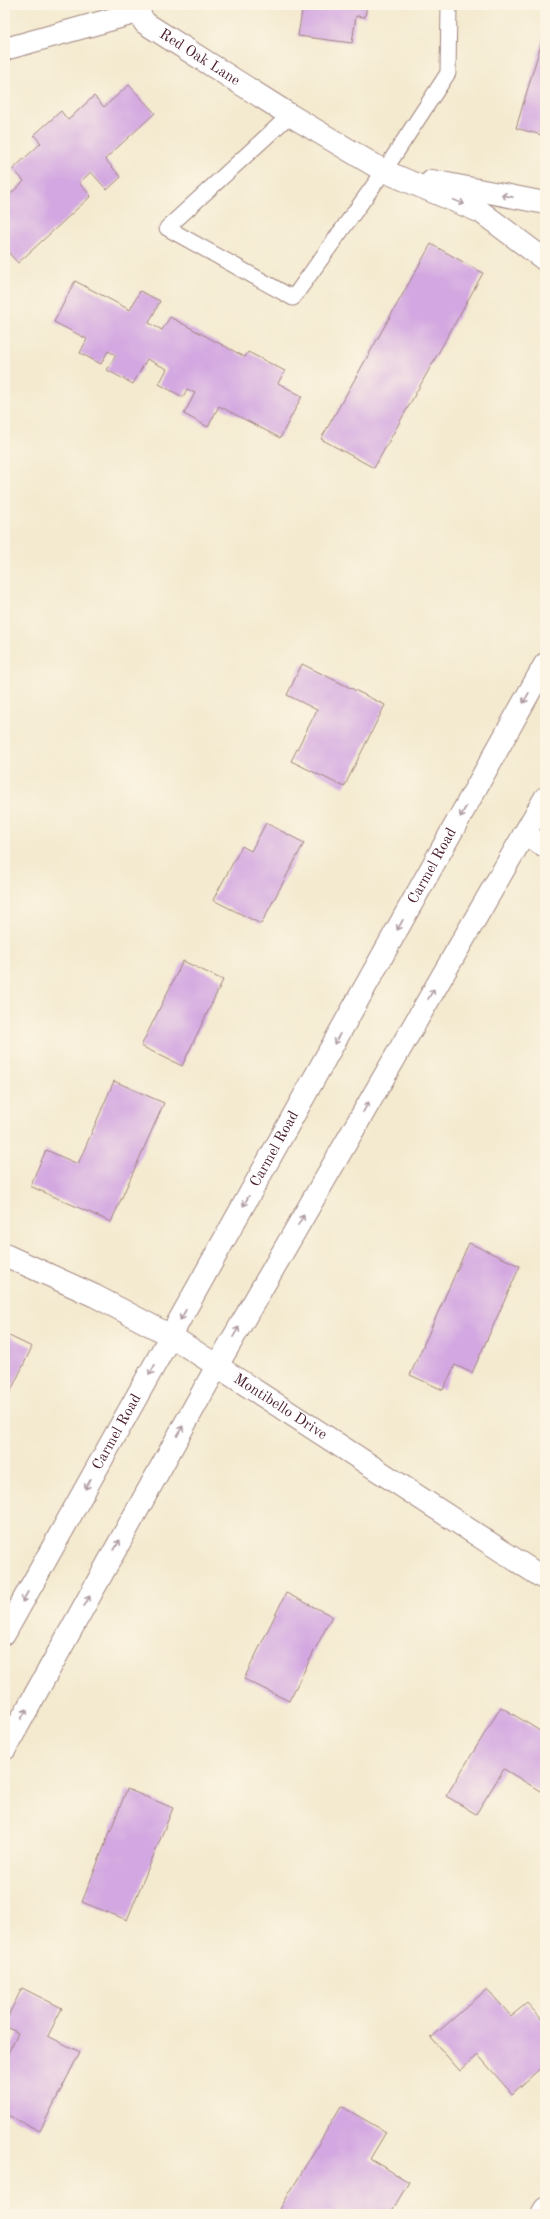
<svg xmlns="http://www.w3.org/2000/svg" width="550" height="2219" viewBox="0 0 550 2219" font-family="'Old Standard TT',serif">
<rect width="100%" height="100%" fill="#fcf5e5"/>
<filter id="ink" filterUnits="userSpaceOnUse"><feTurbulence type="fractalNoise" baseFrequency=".025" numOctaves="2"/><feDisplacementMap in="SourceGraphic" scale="8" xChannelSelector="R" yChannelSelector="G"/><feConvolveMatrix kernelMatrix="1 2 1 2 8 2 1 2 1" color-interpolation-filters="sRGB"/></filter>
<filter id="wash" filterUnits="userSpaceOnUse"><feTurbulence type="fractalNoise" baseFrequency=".012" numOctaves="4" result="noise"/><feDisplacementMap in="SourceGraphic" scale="16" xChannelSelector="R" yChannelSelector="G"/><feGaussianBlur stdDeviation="0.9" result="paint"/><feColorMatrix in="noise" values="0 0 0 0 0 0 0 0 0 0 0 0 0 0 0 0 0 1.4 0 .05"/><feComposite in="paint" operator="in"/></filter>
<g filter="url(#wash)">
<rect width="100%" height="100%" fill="#f4ead0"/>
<g id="blocks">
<g fill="#d3a7e1">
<path d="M303 5H367L365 17 356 16 352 43 298 36Z"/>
<path d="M545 31V136L516 128Z"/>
<path d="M129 85 155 113 105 159 121 177 107 190 91 172 79 183 91 196 18 263 5 249V199L24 181 13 169 41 143 34 135 61 111 68 120 94 96 104 107Z"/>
<path d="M431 244 483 273 374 468 321 439Z"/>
<path d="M75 281 130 310 140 291 160 301 149 323 162 330 170 317 245 357 248 352 285 371 278 383 302 396 280 438 219 406 208 427 184 414 195 393 187 389 183 397 159 384 167 369 147 359 133 384 107 370 116 355 108 351 101 364 80 353 87 339 54 322Z"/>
<path d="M302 664 385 705 344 787 291 761 317 710 287 695Z"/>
<path d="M266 823 304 843 261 924 213 900 242 846 251 851Z"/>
<path d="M183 961 223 980 182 1066 141 1046Z"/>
<path d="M114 1081 164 1103 111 1222 30 1186 46 1150 78 1164Z"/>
<path d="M469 1243 520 1266 472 1373 455 1365 443 1390 410 1375Z"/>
<path d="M5 1334 32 1347 5 1403Z"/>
<path d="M286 1593 332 1616 289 1701 244 1679Z"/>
<path d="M501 1707 545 1734V1794L504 1769 476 1814 446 1796Z"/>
<path d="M127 1789 173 1808 127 1920 82 1902Z"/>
<path d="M22 1988 62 2008 48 2036 80 2052 40 2131 5 2114V2059L18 2033 5 2026V2022Z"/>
<path d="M487 1989 511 2016 527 2003 545 2023V2064L512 2094 478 2055 460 2071 431 2038Z"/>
<path d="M341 2106 386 2132 370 2159 409 2182 390 2214H277Z"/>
</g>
</g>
</g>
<g filter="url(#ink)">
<use href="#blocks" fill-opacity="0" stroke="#9f847e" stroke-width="1"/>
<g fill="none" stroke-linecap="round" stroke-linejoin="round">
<defs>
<path id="lane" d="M290 115 167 228 293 298 384 171 448 73 449 5"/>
<g id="street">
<path id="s1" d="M136 5 138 12 145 23 290 115 384 171 481 212 545 260"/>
<path d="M5 49 138 12"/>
<path d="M432 181 545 203"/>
<path d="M524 834 545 846"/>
<path id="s2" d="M5 1255 95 1296 171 1336 545 1579"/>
<path d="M542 2214 545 2209"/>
</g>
<g id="secondary">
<path id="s3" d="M5 1633 545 664"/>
<path d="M5 1749 217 1366 545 798"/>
</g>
</defs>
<use href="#lane" stroke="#9f847e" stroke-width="17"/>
<use href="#street" stroke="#9f847e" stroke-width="24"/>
<use href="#secondary" stroke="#9f847e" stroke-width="24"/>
<use href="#lane" stroke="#fff" stroke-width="15"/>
<use href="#street" stroke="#fff" stroke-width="22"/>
<use href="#secondary" stroke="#fff" stroke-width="22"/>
</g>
<defs><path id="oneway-shaft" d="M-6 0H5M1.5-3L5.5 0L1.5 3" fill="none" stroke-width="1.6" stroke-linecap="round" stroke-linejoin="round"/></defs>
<g stroke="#ae9aa0">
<use href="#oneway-shaft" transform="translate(507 196) rotate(-169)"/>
<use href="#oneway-shaft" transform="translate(459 202) rotate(22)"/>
<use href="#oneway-shaft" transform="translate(526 698) rotate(119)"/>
<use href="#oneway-shaft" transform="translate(463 812) rotate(119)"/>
<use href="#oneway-shaft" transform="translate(400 925) rotate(119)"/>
<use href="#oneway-shaft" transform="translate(431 994) rotate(-60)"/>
<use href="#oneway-shaft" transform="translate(337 1039) rotate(119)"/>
<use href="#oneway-shaft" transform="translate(366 1107) rotate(-60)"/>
<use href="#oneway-shaft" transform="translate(246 1201) rotate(119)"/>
<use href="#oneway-shaft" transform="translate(301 1220) rotate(-60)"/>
<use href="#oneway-shaft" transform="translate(183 1315) rotate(119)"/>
<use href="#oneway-shaft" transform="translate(236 1332) rotate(-60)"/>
<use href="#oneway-shaft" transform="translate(152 1370) rotate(119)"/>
<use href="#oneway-shaft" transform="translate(180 1431) rotate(-61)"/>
<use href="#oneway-shaft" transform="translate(88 1484) rotate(119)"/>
<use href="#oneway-shaft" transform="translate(117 1545) rotate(-61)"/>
<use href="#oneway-shaft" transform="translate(25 1597) rotate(119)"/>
<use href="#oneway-shaft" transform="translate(87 1601) rotate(-61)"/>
<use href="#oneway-shaft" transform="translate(24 1714) rotate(-61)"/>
</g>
</g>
<g text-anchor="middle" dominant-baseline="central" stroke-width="3.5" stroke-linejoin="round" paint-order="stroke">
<g font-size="15" fill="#4a1f2b" stroke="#fcf5e5">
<text stroke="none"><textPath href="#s1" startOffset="85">Red Oak Lane</textPath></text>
<text stroke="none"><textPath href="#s3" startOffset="878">Carmel Road</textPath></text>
<text stroke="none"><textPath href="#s3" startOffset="554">Carmel Road</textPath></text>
<text stroke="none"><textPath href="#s2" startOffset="315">Montibello Drive</textPath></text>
<text stroke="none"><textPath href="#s3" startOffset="230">Carmel Road</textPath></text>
</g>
</g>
<rect width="550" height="2219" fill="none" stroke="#fcf5e5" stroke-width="20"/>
</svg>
